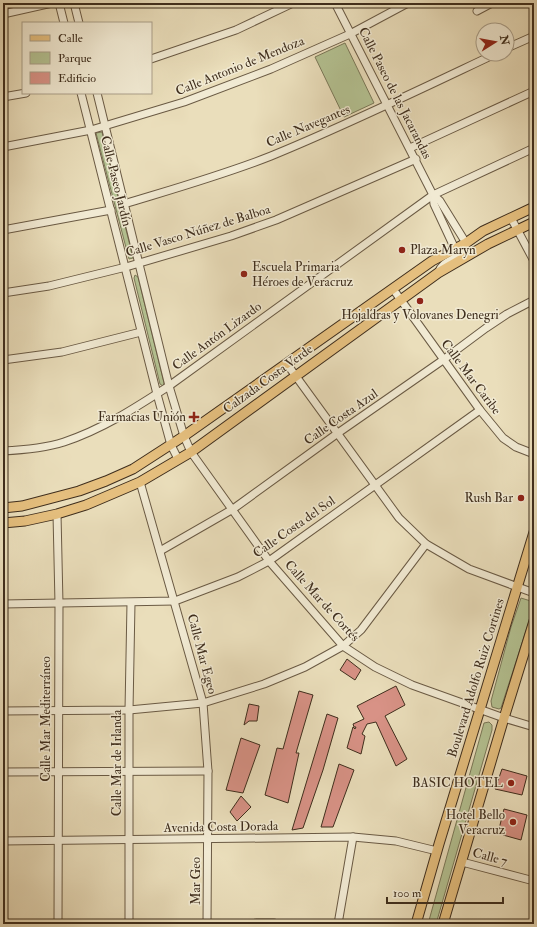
<svg xmlns="http://www.w3.org/2000/svg" width="537" height="927" viewBox="0 0 537 927" font-family="'IM FELL Double Pica',serif">
<rect width="100%" height="100%" fill="#eadebb"/>
<filter id="stains"><feTurbulence type="fractalNoise" baseFrequency=".005" numOctaves="4"/><feColorMatrix values="0 0 0 0 .2 0 0 0 0 .09 0 0 0 0 .02 0 0 0 .5 -.17"/></filter>
<radialGradient id="worn" r=".72"><stop offset=".6" stop-color="#630" stop-opacity="0"/><stop offset="1" stop-color="#630" stop-opacity=".3"/></radialGradient>
<g fill="#b4c292" stroke="#7a7858">
<path d="M345 43 374 103 344 117 315 57Z"/>
<path d="M102 132 133 258 129 259 96 133Z"/>
<path d="M135 275 138 277 164 383 163 386 160 384 134 278Z"/>
<path d="M521 598 534 602V606L501 708 499 709 492 707 491 701 511 627Z"/>
<path d="M489 722 492 725V730L436 924H428L484 723Z"/>
</g>
<g fill="#d89286" stroke="#3f2e1d">
<path d="M347 659 361 670 355 680 340 670Z"/>
<path d="M396 686 405 705 385 716 407 759 396 766 376 722 367 724 362 734 365 736 361 754 347 748 353 727 355 729 356 727H354L353 724 364 719 357 706Z"/>
<path d="M299 691 313 695 296 753H299L288 803 265 795 277 748 283 749Z"/>
<path d="M249 704 259 706 257 721H249L244 725Z"/>
<path d="M327 714 338 718 323 770 303 828 292 830Z"/>
<path d="M241 738 260 745 243 793 226 790Z"/>
<path d="M339 764 354 770 333 827H321Z"/>
<path d="M502 769 527 776 522 795 495 789Z"/>
<path d="M241 796 251 807 237 821 230 812Z"/>
<path d="M504 809 527 815 521 840 503 835 504 830 499 829Z"/>
</g>
<g fill="none" stroke-linecap="round" stroke-linejoin="round">
<defs>
<g id="minor">
<path d="M59 3 64 23"/>
<path d="M74 3 79 23"/>
<path d="M335 3 433 195 434 204 455 249"/>
<path d="M477 11 492 3"/>
<path d="M3 14 52 3"/>
<path d="M507 48 534 36"/>
<path d="M151 59 236 30 293 3"/>
<path d="M81 93 157 394 171 445 178 459"/>
<path d="M97 93 169 386 184 436 191 452 269 561 343 646 375 667 412 685 504 718 534 727"/>
<path d="M3 97 26 93"/>
<path d="M3 147 91 130 184 102 271 69 350 34 408 3"/>
<path d="M410 148 534 91"/>
<path d="M433 195 440 201 466 243C463 246 463 248 462 251 456 261 443 259 438 273"/>
<path d="M124 204C173 189 223 175 271 156 347 125 421 89 495 54"/>
<path d="M511 218 534 261"/>
<path d="M3 230 111 210"/>
<path d="M393 289 480 410 503 438 516 447 534 454"/>
<path d="M3 293 49 286 126 267 231 236 276 220 416 159"/>
<path d="M3 360 62 352 141 332"/>
<path d="M287 364 399 518 426 544 469 569 534 593"/>
<path d="M3 451C23 450 45 448 64 442 103 429 135 408 169 386L433 195 534 148"/>
<path d="M140 482 203 703 208 771 207 924"/>
<path d="M57 514 59 604 58 924"/>
<path d="M160 551 233 509 338 433 443 360 486 328 507 314 534 300"/>
<path d="M3 604 175 601 238 577 269 561 480 410"/>
<path d="M3 711 129 710 203 703 264 684 305 667 343 646 361 630 426 544"/>
<path d="M3 772 208 771"/>
<path d="M3 841 353 837 396 841 437 851"/>
<path d="M462 862 534 881"/>
<path d="M256 923H274"/>
<path d="M129 924V710L131 603"/>
<path d="M338 924 353 837"/>
</g>
<g id="major">
<path d="M3 508 22 506 79 491 106 481 133 469 184 436 432 261 466 243 483 231 534 207"/>
<path d="M3 523 25 521 57 514 86 505 140 482 191 452 438 273 488 244 534 222"/>
<path d="M416 924 439 844 534 532"/>
<path d="M443 924 504 718 534 621"/>
</g>
</defs>
<use href="#minor" stroke="#6a5a44" stroke-width="9"/>
<use href="#major" stroke="#3f2e1d" stroke-width="11"/>
<use href="#minor" stroke="#f1ead3" stroke-width="7"/>
<use href="#major" stroke="#e5bf7e" stroke-width="9"/>
</g>
<g fill="#8f2418" stroke="#f1ead3" stroke-width="1.5">
<circle cx="402" cy="250" r="4"/>
<circle cx="244" cy="274" r="4"/>
<circle cx="420" cy="301" r="4"/>
<path d="M192 411h4v4h4v4h-4v4h-4v-4h-4v-4h4z"/>
<circle cx="521" cy="498" r="4"/>
<circle cx="511" cy="783" r="4"/>
<circle cx="513" cy="822" r="4"/>
</g>
<g text-anchor="middle" dominant-baseline="central" stroke-width="3" stroke-linejoin="round" paint-order="stroke">
<g font-size="13" fill="#3f2e1d" stroke="#f1ead3">
<text transform="translate(240 66) rotate(-22)">Calle Antonio de Mendoza</text>
<text transform="translate(395 93) rotate(63)">Calle Paseo de las Jacarandas</text>
<text transform="translate(308 126) rotate(-23)">Calle Navegantes</text>
<text transform="translate(116 181) rotate(76)">Calle Paseo Jardín</text>
<text transform="translate(198 231) rotate(-17)">Calle Vasco Núñez de Balboa</text>
<text transform="translate(217 336) rotate(-36)">Calle Antón Lizardo</text>
<text transform="translate(471 377) rotate(53)">Calle Mar Caribe</text>
<text transform="translate(268 379) rotate(-36)">Calzada Costa Verde</text>
<text transform="translate(341 417) rotate(-35)">Calle Costa Azul</text>
<text transform="translate(294 527) rotate(-35)">Calle Costa del Sol</text>
<text transform="translate(322 601) rotate(48)">Calle Mar de Cortés</text>
<text transform="translate(202 654) rotate(75)">Calle Mar Egeo</text>
<text transform="translate(476 678) rotate(-73)">Boulevard Adolfo Ruiz Cortines</text>
<text transform="translate(46 719) rotate(-90)">Calle Mar Mediterráneo</text>
<text transform="translate(117 763) rotate(-90)">Calle Mar de Irlanda</text>
<text transform="translate(221 827) rotate(-1)">Avenida Costa Dorada</text>
<text transform="translate(490 857) rotate(15)">Calle 7</text>
<text transform="translate(196 881) rotate(-90)">Mar Geo</text>
</g>
<g font-size="13" fill="#3f2e1d" stroke="#f1ead3" text-anchor="end">
<text x="410" y="250" text-anchor="start">Plaza Maryn</text>
<text x="252" y="267" text-anchor="start">Escuela Primaria<tspan x="252" dy="15">Héroes de Veracruz</tspan></text>
<text x="420" y="315" text-anchor="middle">Hojaldras y Volovanes Denegri</text>
<text x="186" y="417">Farmacias Unión</text>
<text x="513" y="498">Rush Bar</text>
<text x="503" y="783">BASIC HOTEL</text>
<text x="505" y="815">Hotel Bello<tspan x="505" dy="15">Veracruz</tspan></text>
</g>
</g>
<rect width="537" height="927" fill="none" stroke="#eadebb" stroke-width="16"/>
<rect x="4" y="4" width="529" height="919" fill="none" stroke="#3f2e1d" stroke-width="2"/>
<rect x="8" y="8" width="521" height="911" fill="none" stroke="#3f2e1d"/>
<rect x="22" y="22" width="130" height="72" fill="#f1ead3" stroke="#aa9f8a"/>
<rect x="30" y="35" width="20" height="6" fill="#e5bf7e" stroke="#aa9f8a"/>
<text x="58" y="42" font-size="12" fill="#3f2e1d">Calle</text>
<rect x="30" y="52" width="20" height="12" fill="#b4c292" stroke="#aa9f8a"/>
<text x="58" y="62" font-size="12" fill="#3f2e1d">Parque</text>
<rect x="30" y="72" width="20" height="12" fill="#d89286" stroke="#aa9f8a"/>
<text x="58" y="82" font-size="12" fill="#3f2e1d">Edificio</text>
<g transform="translate(495 42) rotate(79)"><circle r="19" fill="#f1ead3" stroke="#aa9f8a"/>
<path d="M0-3L7 15L0 10L-7 15Z" fill="#8f2418"/>
<text y="-6" font-size="11" font-weight="bold" text-anchor="middle" fill="#3f2e1d">N</text>
</g>
<path d="M387 897v6h116v-6" fill="none" stroke="#3f2e1d" stroke-width="2"/>
<text x="393" y="897" font-size="12" fill="#3f2e1d" stroke="#f1ead3" stroke-width="3" paint-order="stroke">100 m</text>
<rect width="100%" height="100%" filter="url(#stains)"/>
<rect width="100%" height="100%" fill="url(#worn)"/>
</svg>
